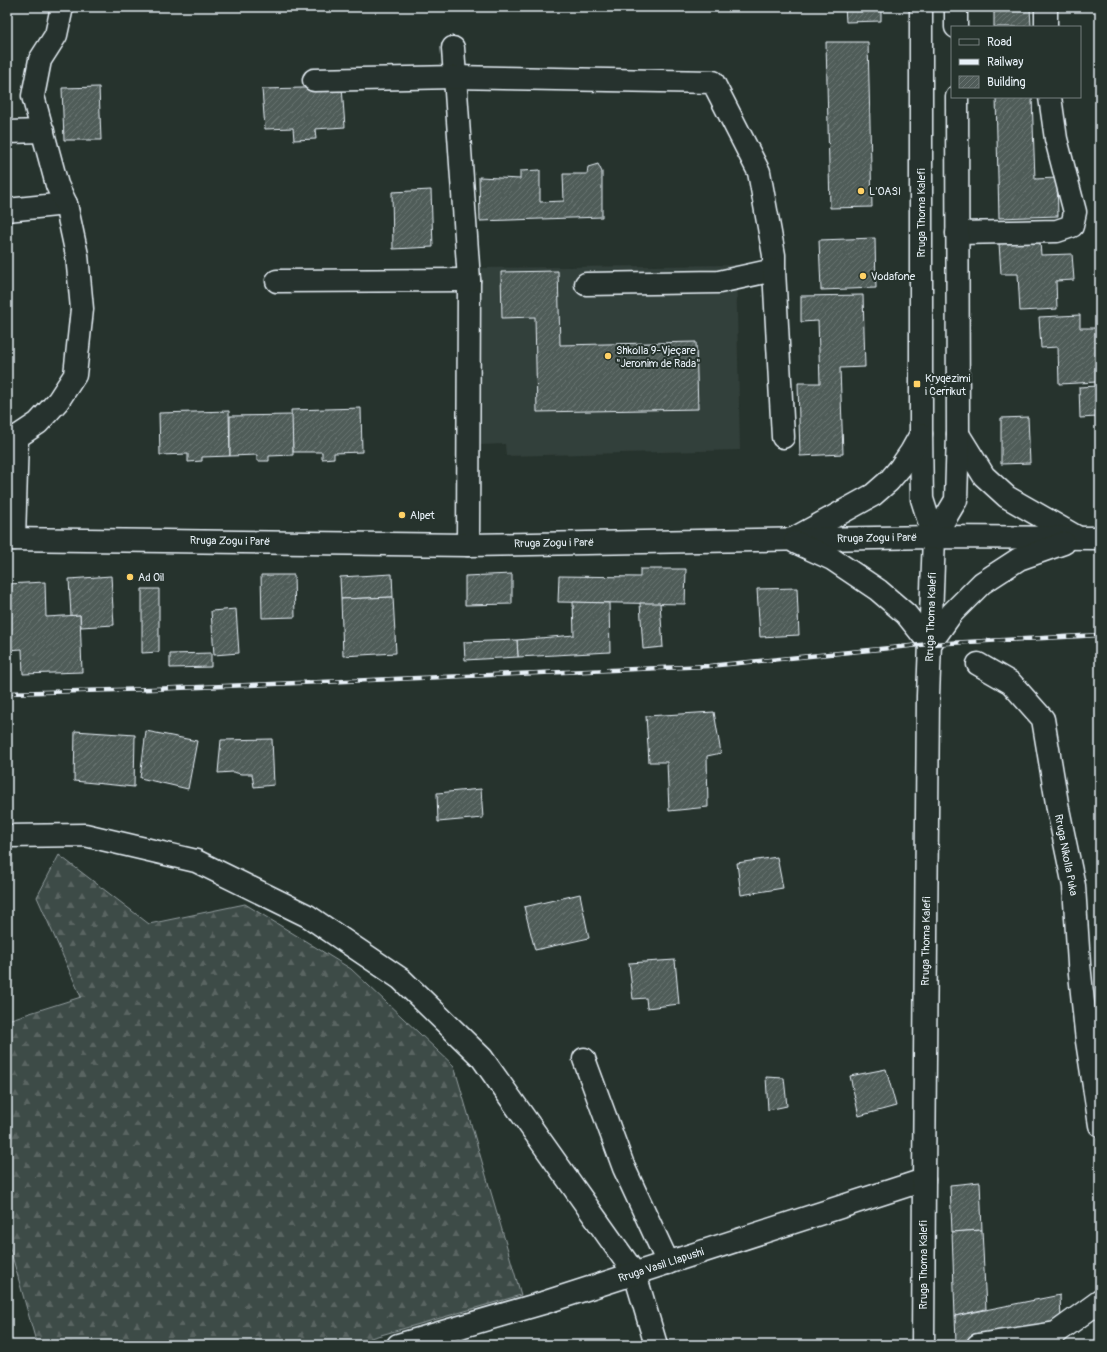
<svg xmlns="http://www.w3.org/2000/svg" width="1107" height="1352" viewBox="0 0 1107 1352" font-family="Pangolin,sans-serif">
<defs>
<pattern id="forest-firs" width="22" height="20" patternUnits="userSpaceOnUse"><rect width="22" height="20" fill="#3e4b47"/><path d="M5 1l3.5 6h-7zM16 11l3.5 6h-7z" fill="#5a6562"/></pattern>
<pattern id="building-hatch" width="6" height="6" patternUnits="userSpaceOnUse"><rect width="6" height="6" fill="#505c59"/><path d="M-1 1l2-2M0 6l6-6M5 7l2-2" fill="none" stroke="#697472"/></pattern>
</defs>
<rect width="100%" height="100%" fill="#26332d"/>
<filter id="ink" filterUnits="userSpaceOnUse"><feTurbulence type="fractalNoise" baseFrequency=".025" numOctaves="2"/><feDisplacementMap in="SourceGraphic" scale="8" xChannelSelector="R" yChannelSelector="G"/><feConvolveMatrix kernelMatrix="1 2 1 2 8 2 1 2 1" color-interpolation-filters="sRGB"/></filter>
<g filter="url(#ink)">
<path fill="#333f3a" d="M736 265 740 450 506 456 505 444 480 445 476 268Z"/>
<path fill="url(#forest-firs)" stroke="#939ea0" d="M59 855 149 924 245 904 351 969 454 1066 521 1295 346 1345H37L7 1238V1156L10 1154 7 1145V1016L11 1019 81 997 37 897Z"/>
<g fill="url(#building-hatch)" stroke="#e8f1f8">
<path d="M845 7H881V21L846 22Z"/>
<path d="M994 7H1030L1031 27H994Z"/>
<path d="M826 42H868L872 207 830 208Z"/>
<path d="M99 87 101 140H64L62 88Z"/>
<path d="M342 87 345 127 315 129 316 139 294 140 293 128 265 129 262 89Z"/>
<path d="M996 97H1032L1035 179 1057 178 1058 216 999 218Z"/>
<path d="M598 164 602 172V217L480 221 479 177 520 179V171L540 170V202L564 201 563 174H587L588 167Z"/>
<path d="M431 190 433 247 393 249 392 192Z"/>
<path d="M875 238 876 288 821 290 819 240Z"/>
<path d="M1040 242 1041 255 1072 254 1074 280 1056 281 1057 309 1020 311 1018 274H1001L999 243Z"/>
<path d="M558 271 560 345 696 342 698 409 537 412 535 317 502 318 501 272Z"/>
<path d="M863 295 865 367 840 368 843 454 800 456 798 383H820L818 321 801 322V296Z"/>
<path d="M1080 315V328H1100V354H1096L1097 382 1059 384 1058 347 1041 348 1039 317Z"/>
<path d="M1100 386V454H1099L1097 417 1080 418 1079 387Z"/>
<path d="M361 408 362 452 334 453V458L322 459V452H293L291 410Z"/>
<path d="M229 411 230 456 202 457V461L188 462V454L160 455 159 413Z"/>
<path d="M292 415 293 455 269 456V461H257V455L230 456V416Z"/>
<path d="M1028 417 1030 463 1001 464V418Z"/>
<path d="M640 569H686L685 604 558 602 559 576 640 577Z"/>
<path d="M392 574 393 597 341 599 340 577Z"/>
<path d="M512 574V604L465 605V576Z"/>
<path d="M261 575H294L295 617 262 618Z"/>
<path d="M111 576 114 625 81 627 80 615 71 616 69 579Z"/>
<path d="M45 582 46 617 80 615 82 672 23 674 22 649 7 650V584Z"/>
<path d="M797 588 799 635 760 637 757 589Z"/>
<path d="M142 589H159V652L142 653Z"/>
<path d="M393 597 396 653 343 656 341 599Z"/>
<path d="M573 602 609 603 610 652 518 657 517 640 574 635Z"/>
<path d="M640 603H660L663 647 643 649Z"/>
<path d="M236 609 239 653 214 655 211 611Z"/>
<path d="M517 640 518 657 465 660 464 642Z"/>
<path d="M211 653V667L170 668V654Z"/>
<path d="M714 712 721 753 707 756 708 807 669 811 667 762H649L646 716Z"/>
<path d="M75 731 135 735 134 787 74 781Z"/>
<path d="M146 731 197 741 188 789 140 778Z"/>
<path d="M272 739 274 785 254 787 252 774H241L233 772 218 773 221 740Z"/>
<path d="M481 789 483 818 438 822 437 793Z"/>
<path d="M777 857 783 888 741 895 737 863Z"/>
<path d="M580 894 589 938 535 950 524 907Z"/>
<path d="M675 960 679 1004 647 1008 646 998 633 999 629 963Z"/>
<path d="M886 1069 896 1106 859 1116 850 1076Z"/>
<path d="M766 1077 784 1078 787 1106 768 1110Z"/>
<path d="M980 1182 982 1230 952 1232 950 1185Z"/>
<path d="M982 1230 986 1309 955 1316 952 1232Z"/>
<path d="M1060 1295 1061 1321 956 1344 955 1316Z"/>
</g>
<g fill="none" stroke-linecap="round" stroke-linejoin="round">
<defs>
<g id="minor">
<path d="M1046 27V7"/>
<path d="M453 48 469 280 468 545"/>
<path d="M314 80 455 77 713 82 759 172 774 255V270L719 282 586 284"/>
<path d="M7 132 43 131"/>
<path d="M7 210 66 204"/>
<path d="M957 233 1057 231 1072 226 1075 212 1056 139 1050 97"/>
<path d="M774 270 783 437"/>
<path d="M277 281 469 280"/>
<path d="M14 539 17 437 38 423 58 401 75 375 82 309 77 255 66 204 57 185 33 96 40 60 56 35 62 7"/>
<path d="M978 664 1011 683 1043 719 1058 809 1074 886 1079 964 1087 1041 1100 1125"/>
<path d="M7 836 85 835 196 861 308 916 401 979 482 1058 635 1274 656 1345"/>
<path d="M584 1059 624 1168 668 1263"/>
<path d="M398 1345 543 1303 924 1180"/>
<path d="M978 1345 1056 1333 1100 1301"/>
</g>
<path id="secondary" d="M923 1345 924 1180 928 696 934 537"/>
<g id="primary">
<path d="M921 7V434L922 499 934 537"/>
<path d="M956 7V27"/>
<path d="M958 434 984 476 1007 497 1077 537"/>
<path d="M934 537 956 500 958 434 957 97"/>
<path d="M795 538 873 495 889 481 900 468 911 452 921 434"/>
<path d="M7 539 468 545 934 537 1100 538"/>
<path d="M795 542 832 559 878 590 906 614 930 644 952 613 982 583 1019 559 1064 543"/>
</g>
</defs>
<use href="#minor" stroke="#e8f1f8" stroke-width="25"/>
<use href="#secondary" stroke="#e8f1f8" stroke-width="25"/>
<use href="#primary" stroke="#e8f1f8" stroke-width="25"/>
<use href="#minor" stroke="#26332d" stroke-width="22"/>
<use href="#secondary" stroke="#26332d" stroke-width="22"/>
<use href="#primary" stroke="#26332d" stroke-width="22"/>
<defs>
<path id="rail" d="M7 693 152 689 709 666 930 644 1100 635"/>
</defs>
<use href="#rail" stroke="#e8f1f8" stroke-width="4.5"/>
<use href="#rail" stroke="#26332d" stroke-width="3" stroke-dasharray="9" stroke-linecap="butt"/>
</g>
</g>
<g fill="#ffd166" stroke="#26332d" stroke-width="1.5">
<circle cx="861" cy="191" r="4"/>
<circle cx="863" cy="276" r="4"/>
<circle cx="608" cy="356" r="4"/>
<rect x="913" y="380" width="8" height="8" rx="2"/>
<circle cx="402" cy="515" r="4"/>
<circle cx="130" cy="577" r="4"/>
</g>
<g text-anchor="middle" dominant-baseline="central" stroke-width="4" stroke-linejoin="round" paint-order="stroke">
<g font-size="11" fill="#e8f1f8" stroke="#26332d" text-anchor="start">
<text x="869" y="191">L'OASI</text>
<text x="871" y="276">Vodafone</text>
<text x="616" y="350">Shkolla 9-Vjeçare<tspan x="616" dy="13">"Jeronim de Rada"</tspan></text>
<text x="925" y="378">Kryqëzimi<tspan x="925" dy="13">i Cerrikut</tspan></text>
<text x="410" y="515">Alpet</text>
<text x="138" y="577">Ad Oil</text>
</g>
<g font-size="11" fill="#e8f1f8" stroke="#26332d">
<text transform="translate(921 213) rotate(-90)">Rruga Thoma Kalefi</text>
<text transform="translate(877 538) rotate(-1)">Rruga Zogu i Parë</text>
<text transform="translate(230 541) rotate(1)">Rruga Zogu i Parë</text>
<text transform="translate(554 543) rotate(-1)">Rruga Zogu i Parë</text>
<text transform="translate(931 617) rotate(-88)">Rruga Thoma Kalefi</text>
<text transform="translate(1066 855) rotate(79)">Rruga Nikolla Puka</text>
<text transform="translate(926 941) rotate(-89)">Rruga Thoma Kalefi</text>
<text transform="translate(661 1265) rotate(-18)">Rruga Vasil Llapushi</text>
<text transform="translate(923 1265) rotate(-90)">Rruga Thoma Kalefi</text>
</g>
</g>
<rect width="1107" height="1352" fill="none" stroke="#26332d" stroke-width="24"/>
<rect x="12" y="12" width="1083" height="1328" fill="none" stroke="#e8f1f8" stroke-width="1.5" filter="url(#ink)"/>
<rect x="951" y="26" width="130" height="72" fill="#26332d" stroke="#747f7e"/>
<rect x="959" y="39" width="20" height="6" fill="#26332d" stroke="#747f7e"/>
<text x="987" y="46" font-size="12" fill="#e8f1f8">Road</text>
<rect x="959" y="59" width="20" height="6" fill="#e8f1f8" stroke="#747f7e"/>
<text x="987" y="66" font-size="12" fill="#e8f1f8">Railway</text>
<rect x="959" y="76" width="20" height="12" fill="url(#building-hatch)" stroke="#747f7e"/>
<text x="987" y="86" font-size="12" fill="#e8f1f8">Building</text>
</svg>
